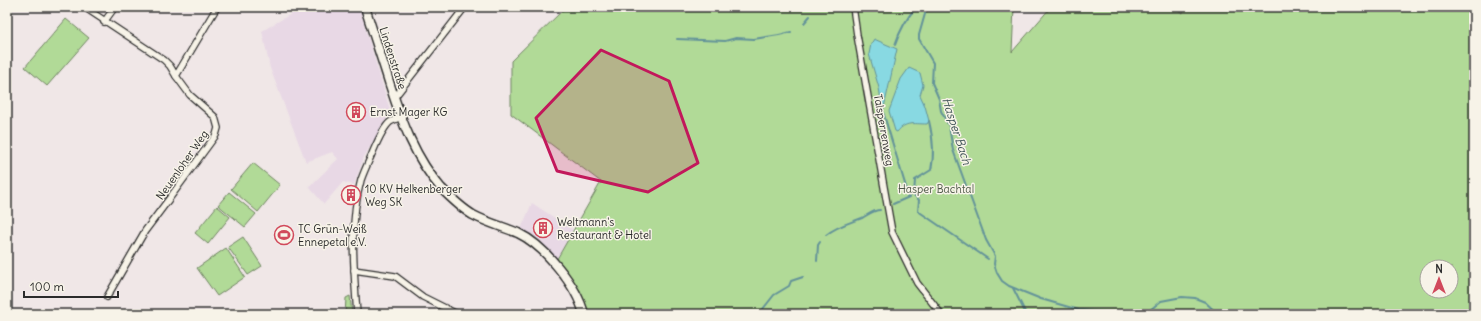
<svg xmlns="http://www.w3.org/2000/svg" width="1481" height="321" viewBox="0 0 1481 321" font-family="Delius,sans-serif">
<rect width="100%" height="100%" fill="#f0e7e7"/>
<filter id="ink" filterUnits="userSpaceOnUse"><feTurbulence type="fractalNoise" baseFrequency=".025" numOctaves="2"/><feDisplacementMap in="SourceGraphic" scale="8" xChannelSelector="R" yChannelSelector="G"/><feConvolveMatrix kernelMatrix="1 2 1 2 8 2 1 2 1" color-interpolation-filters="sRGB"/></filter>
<g filter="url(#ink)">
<g fill="#e8d8e5">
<path d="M303 7H359L390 110V113L364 157 354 185 343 182 324 204 309 187 338 159 332 152 306 162 270 68 262 31Z"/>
<path d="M532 203 573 230 557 259 538 240 521 229Z"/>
</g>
<g fill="#b1da97" stroke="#6e8261" fill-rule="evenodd">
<path d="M566 7H1014L1012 52 1051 7H1172L1183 13V7H1474V314H588L580 291 557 259 601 182 511 114V61ZM1427 267H1451V291H1427Z"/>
<path d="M66 19 89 38 47 86 25 67Z"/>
<path d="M253 163 280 185 258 212 231 189Z"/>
<path d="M229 192 256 214 245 227 218 205Z"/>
<path d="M217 206 230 217 208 244 195 233Z"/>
<path d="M243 237 262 266 248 275 228 247Z"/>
<path d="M226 248 245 277 217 296 197 268Z"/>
<path d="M350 296 352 314H345L346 298Z"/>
</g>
<g fill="#88d9e2" stroke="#639399">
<path d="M874 39 897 49 883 112 879 88 869 54 871 44Z"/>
<path d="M909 68 920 73 923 85 920 95 925 106 929 121 927 124C913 124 906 121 897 132L895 131 889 111 901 79Z"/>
</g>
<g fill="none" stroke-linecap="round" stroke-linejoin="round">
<g stroke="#639399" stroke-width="2">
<path d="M927 7 919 35V39L933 63 932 83 939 99 941 111 949 126 953 150 986 240 995 256 994 264 997 273 1002 281 1009 286 1041 299 1079 310 1105 312 1117 314"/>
<path d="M804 23 810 16"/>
<path d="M677 39 725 41 736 38 754 39 779 35 791 32"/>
<path d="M895 45C900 30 906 19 916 7"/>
<path d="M883 112 909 197 893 204"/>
<path d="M929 121C933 138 935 153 931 170L915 180 914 195 919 200 918 211 988 259"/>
<path d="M826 235C837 226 849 223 862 218 868 215 873 210 880 210"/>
<path d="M817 261 818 245 820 242"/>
<path d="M1013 288 1026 314"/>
<path d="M759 314 774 295 789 286 791 281 803 277"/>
<path d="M1141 314 1150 310 1161 301 1182 297 1195 298 1205 302 1218 314"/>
</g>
<defs>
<g id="street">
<path d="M84 7 164 60 170 66 176 76"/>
<path d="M853 7 857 35 892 232 917 283 941 314"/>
<path d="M104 22 115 7"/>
<path d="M394 98 465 7"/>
<path d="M354 270 395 276 423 297 457 314"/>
<path d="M107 297 145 231 166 203 216 135 218 128 215 117 190 95 176 76 217 7"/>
<path d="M357 314C354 270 349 223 361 180 364 171 368 163 372 154 376 145 382 129 390 122 393 120 397 119 401 117"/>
</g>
<path id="secondary" d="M365 7C373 33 382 59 390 85 402 122 415 158 441 188 451 198 461 208 473 215 488 223 504 227 518 233 545 246 577 286 584 314"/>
</defs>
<use href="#street" stroke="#2b2b2b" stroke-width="8"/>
<use href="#secondary" stroke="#2b2b2b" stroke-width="11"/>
<use href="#street" stroke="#f7f3e8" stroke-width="5.5"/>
<use href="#secondary" stroke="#f7f3e8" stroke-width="8"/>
</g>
</g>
<path fill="#c2185b" fill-opacity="0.2" stroke="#c2185b" stroke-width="3" stroke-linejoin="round" d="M601 50 669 81 698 163 648 192 557 171 536 118Z"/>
<defs>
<symbol id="building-ring" viewBox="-11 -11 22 22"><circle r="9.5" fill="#f7f3e8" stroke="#d1495b" stroke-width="1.5"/><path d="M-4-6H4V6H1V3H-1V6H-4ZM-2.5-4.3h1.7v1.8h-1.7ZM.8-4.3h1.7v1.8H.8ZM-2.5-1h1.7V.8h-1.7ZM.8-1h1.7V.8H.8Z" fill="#d1495b"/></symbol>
<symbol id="stadium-ring" viewBox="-11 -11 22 22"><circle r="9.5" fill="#f7f3e8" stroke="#d1495b" stroke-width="1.5"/><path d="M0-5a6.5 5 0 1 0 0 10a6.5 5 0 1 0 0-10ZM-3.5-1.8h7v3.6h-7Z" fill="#d1495b"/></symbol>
</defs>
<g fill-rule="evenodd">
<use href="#building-ring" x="345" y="101" width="22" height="22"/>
<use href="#building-ring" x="340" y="184" width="22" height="22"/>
<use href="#building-ring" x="532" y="217" width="22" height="22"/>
<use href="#stadium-ring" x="273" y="224" width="22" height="22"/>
</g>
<g text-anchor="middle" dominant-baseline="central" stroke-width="3" stroke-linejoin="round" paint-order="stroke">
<g font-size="11" fill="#2b2b2b" stroke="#f7f3e8">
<text transform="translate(393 58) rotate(72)">Lindenstraße</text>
<text transform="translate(884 130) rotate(80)">Talsperrenweg</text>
<text transform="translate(182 165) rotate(-55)">Neuenloher Weg</text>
</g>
<g font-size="11" fill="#2b2b2b" stroke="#f7f3e8" text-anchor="start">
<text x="370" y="112">Ernst Mager KG</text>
<text x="365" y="189">10 KV Helkenberger<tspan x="365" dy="13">Weg SK</tspan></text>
<text x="557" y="222">Weltmann's<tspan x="557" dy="13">Restaurant &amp; Hotel</tspan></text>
<text x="298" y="229">TC Grün-Weiß<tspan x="298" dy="13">Ennepetal e.V.</tspan></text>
</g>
<g font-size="11" fill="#4c5746" stroke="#f7f3e8">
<text x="936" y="189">Hasper Bachtal</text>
</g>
<g font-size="12" font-style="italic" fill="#425659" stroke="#f7f3e8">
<text transform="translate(957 131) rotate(72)">Hasper Bach</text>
</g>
</g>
<rect width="1481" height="321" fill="none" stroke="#f7f3e8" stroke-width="24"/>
<rect x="12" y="12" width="1457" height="297" fill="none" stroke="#2b2b2b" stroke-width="1.5" filter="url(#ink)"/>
<g transform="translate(1439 279)"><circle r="19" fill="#f7f3e8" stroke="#a5a39c"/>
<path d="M0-3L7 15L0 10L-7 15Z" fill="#d1495b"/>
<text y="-6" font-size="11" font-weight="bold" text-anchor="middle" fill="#2b2b2b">N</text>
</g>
<path d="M24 291v6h94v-6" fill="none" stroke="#2b2b2b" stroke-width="2"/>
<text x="30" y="291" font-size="12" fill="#2b2b2b" stroke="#f7f3e8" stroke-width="3" paint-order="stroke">100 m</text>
</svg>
